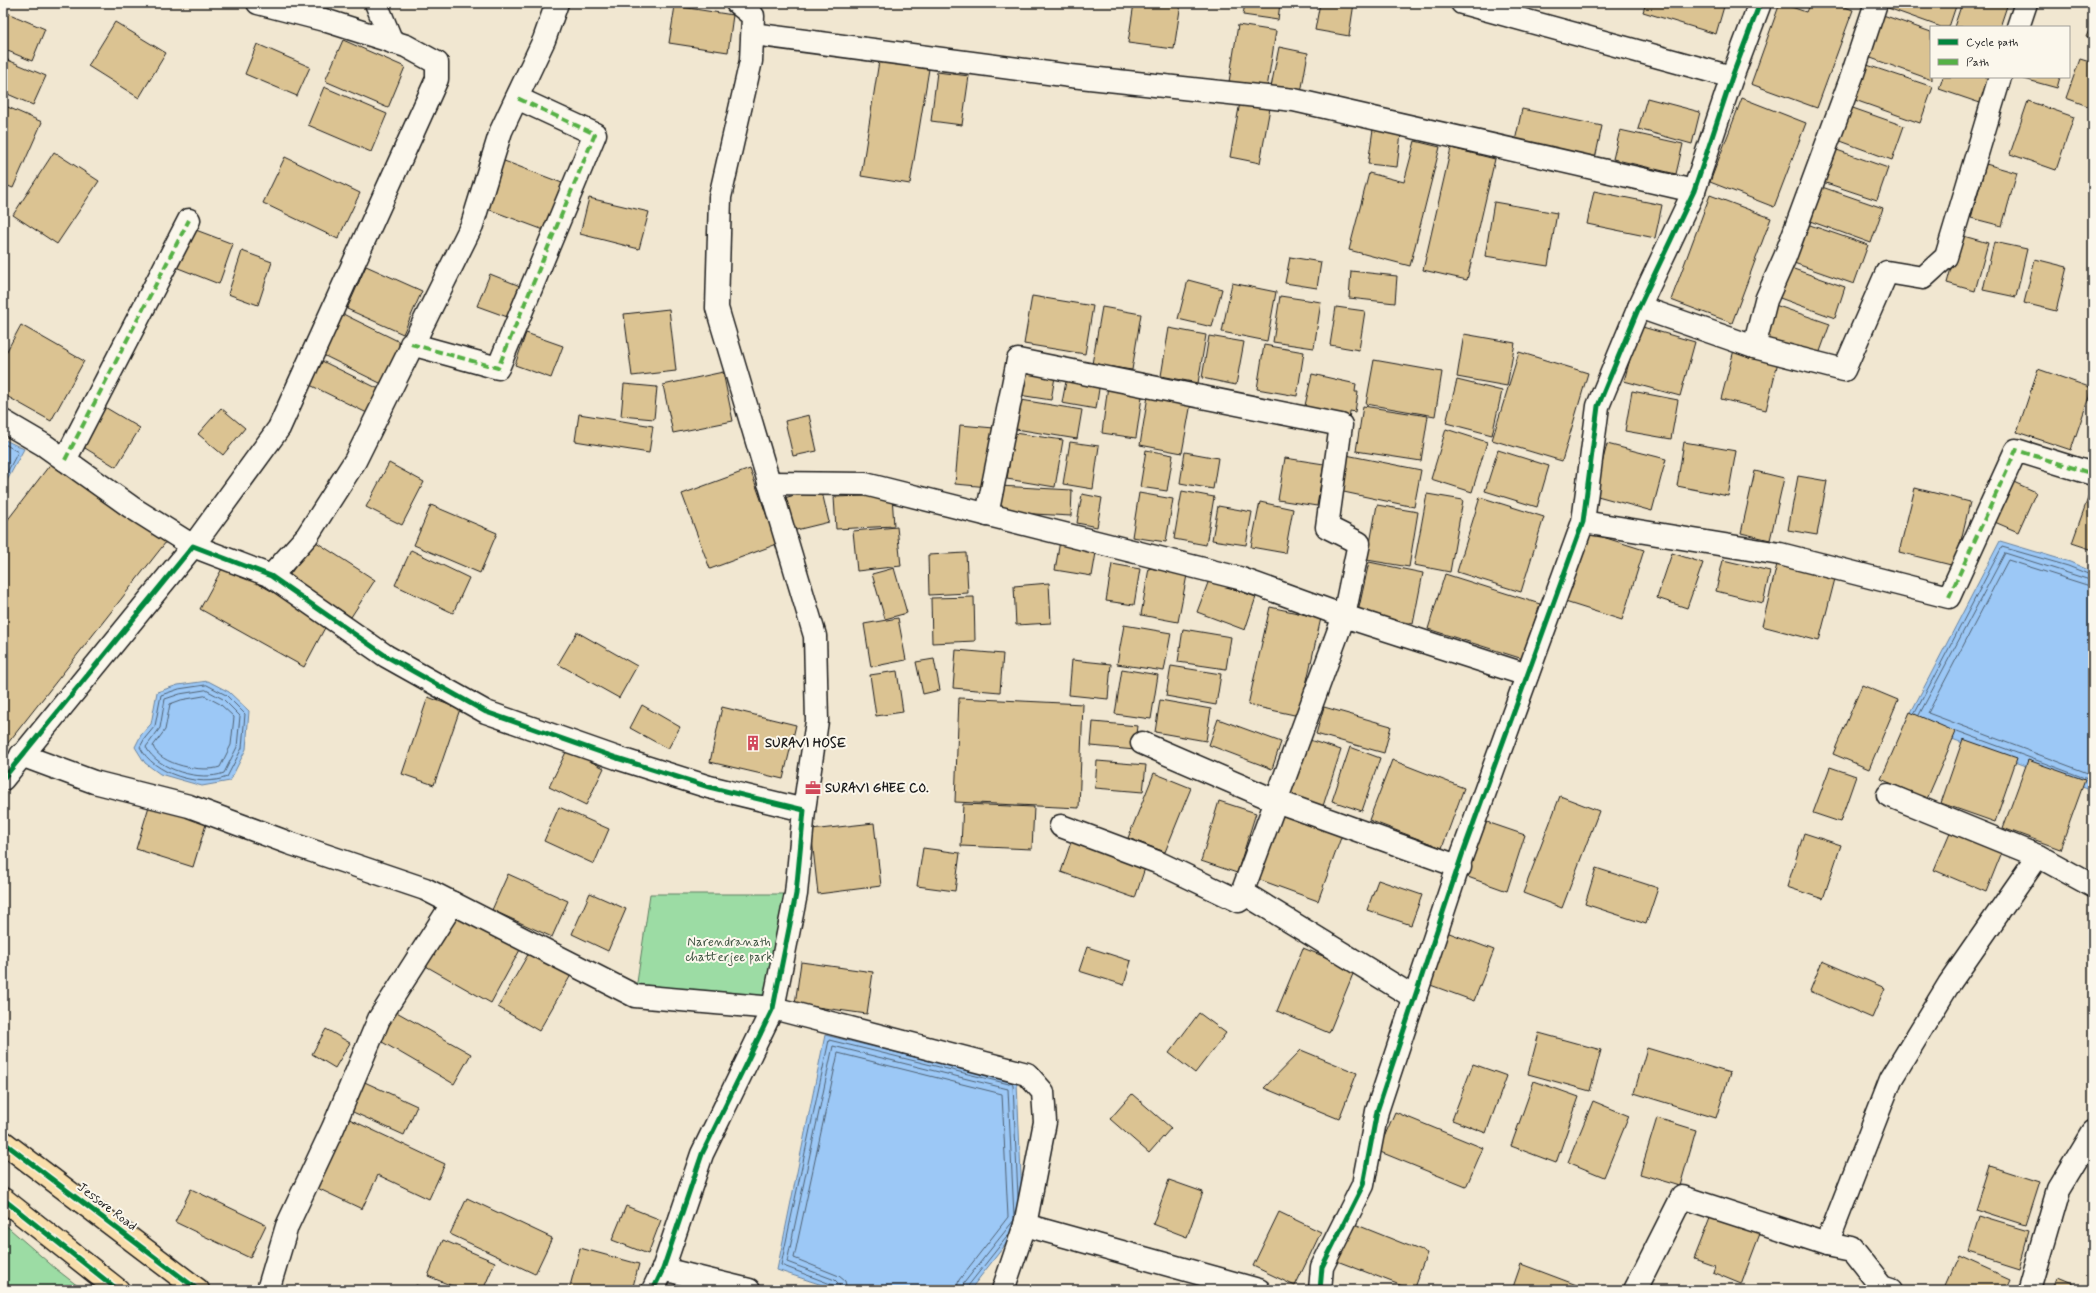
<svg xmlns="http://www.w3.org/2000/svg" width="2096" height="1293" viewBox="0 0 2096 1293" font-family="Mynerve,sans-serif">
<rect width="100%" height="100%" fill="#f1e7d1"/>
<filter id="ink" filterUnits="userSpaceOnUse"><feTurbulence type="fractalNoise" baseFrequency=".025" numOctaves="2"/><feDisplacementMap in="SourceGraphic" scale="8" xChannelSelector="R" yChannelSelector="G"/><feConvolveMatrix kernelMatrix="1 2 1 2 8 2 1 2 1" color-interpolation-filters="sRGB"/></filter>
<g filter="url(#ink)">
<g fill="#9cdca4" stroke="#5c7c60">
<path d="M650 894H796L773 1008 635 996Z"/>
<path d="M3 1223 56 1269 83 1290H3Z"/>
</g>
<g fill="#9cc8f6" stroke="#69839f">
<path d="M3 439 24 449 3 488Z"/>
<path d="M2000 541 2070 562 2093 572V791L1906 722Z"/>
<path d="M208 681 229 692 249 711 246 749 230 781 202 786 160 774 145 763 135 747 141 735 151 724 157 692 178 685Z"/>
<path d="M825 1035 1017 1082 1023 1222 970 1290H837L777 1270Z"/>
</g>
<g fill="none" stroke-linecap="round" stroke-linejoin="round">
<g stroke="#4f6173" stroke-width="1">
<path d="M3 443 18 452 3 480"/>
<path d="M2093 587 2008 560 1928 713 2093 775"/>
<path d="M207 685 226 695 245 714 242 748 227 777C200 788 153 774 140 747L145 738 155 726 161 695 179 689Z"/>
<path d="M206 690 223 699 240 716 237 747 224 773C201 782 157 770 146 747L160 728 165 699 180 694Z"/>
<path d="M205 696 220 704 234 717 231 745 220 767C203 773 159 765 153 746L165 730 170 704 181 700Z"/>
<path d="M1915 713 2002 547 2068 566 2093 576"/>
<path d="M1919 715 2005 553 2093 581"/>
<path d="M1957 731 2093 781"/>
<path d="M836 1290 833 1285 781 1265 829 1040 1013 1085 1018 1197"/>
<path d="M841 1290 839 1284 835 1280 787 1262 833 1046 1008 1089 1014 1217"/>
<path d="M847 1290 845 1281 839 1276 794 1258 838 1053 1002 1094 1008 1217 959 1280 956 1290"/>
<path d="M962 1290 964 1283 1014 1220"/>
<path d="M967 1290 968 1286 1010 1233"/>
</g>
</g>
<g fill="#dbc392" stroke="#1c1c1c">
<path d="M1134 3H1181L1174 49 1128 43Z"/>
<path d="M1245 3H1280L1278 20 1243 15Z"/>
<path d="M1320 3H1354L1349 36 1315 30Z"/>
<path d="M1646 3H1725L1716 34 1643 12Z"/>
<path d="M1780 3 1806 12 1810 3H1834L1853 10 1817 108 1751 84Z"/>
<path d="M1889 3H1957L1949 27H1941L1888 8Z"/>
<path d="M1962 3H2008L2000 27H1954Z"/>
<path d="M675 6 733 15 728 52 669 43Z"/>
<path d="M5 12 45 29 32 61 3 49V16Z"/>
<path d="M1883 15 1931 32 1932 80 1868 57Z"/>
<path d="M2093 21V40L2086 37Z"/>
<path d="M115 22 166 53 139 98 88 66Z"/>
<path d="M1238 25 1276 31 1267 88 1229 82Z"/>
<path d="M343 40 405 67 388 108 325 81Z"/>
<path d="M257 44 310 67 297 96 245 74Z"/>
<path d="M1279 47 1308 53 1301 93 1271 87Z"/>
<path d="M3 58 46 76 33 105 3 92Z"/>
<path d="M2080 59 2093 63V108L2066 98Z"/>
<path d="M879 61 929 69 910 184 861 176Z"/>
<path d="M1864 64 1933 87 1920 123 1852 99Z"/>
<path d="M937 72 969 76 962 125 931 121Z"/>
<path d="M1943 77H1989L1980 103 1939 89Z"/>
<path d="M2017 77H2060L2057 88Z"/>
<path d="M324 87 387 114 371 152 308 125Z"/>
<path d="M1647 98 1700 112 1692 144 1638 129Z"/>
<path d="M1742 98 1806 123 1774 207 1710 182Z"/>
<path d="M2028 101 2074 117 2056 170 2010 154Z"/>
<path d="M1240 102 1270 108 1260 163 1230 157Z"/>
<path d="M3 105 42 122 13 188 3 184Z"/>
<path d="M1847 106 1904 126 1892 160 1835 139Z"/>
<path d="M1522 109 1602 126 1595 159 1515 141Z"/>
<path d="M1373 129 1401 133 1397 167 1368 164Z"/>
<path d="M1620 130 1683 144 1676 174 1613 159Z"/>
<path d="M1415 141 1440 147 1410 266 1349 250 1369 173 1404 182Z"/>
<path d="M1451 148 1495 159 1467 280 1423 270Z"/>
<path d="M1834 149 1888 168 1877 200 1823 182Z"/>
<path d="M54 152 99 181 57 244 13 215Z"/>
<path d="M285 157 360 193 338 239 263 203Z"/>
<path d="M499 159 570 186 552 233 482 207Z"/>
<path d="M1986 164 2017 173 2002 226 1971 218Z"/>
<path d="M1819 186 1883 208 1871 243 1807 220Z"/>
<path d="M1594 191 1662 205 1655 238 1587 224Z"/>
<path d="M1710 195 1771 218 1732 323 1671 300Z"/>
<path d="M589 198 649 212 639 249 580 234Z"/>
<path d="M1494 202 1557 213 1548 266 1485 256Z"/>
<path d="M1804 223 1868 245 1854 284 1791 262Z"/>
<path d="M188 227 233 244 219 284 173 266Z"/>
<path d="M1960 235 1988 243 1975 291 1947 283Z"/>
<path d="M1994 242 2027 249 2016 297 1983 290Z"/>
<path d="M242 251 272 262 258 305 228 294Z"/>
<path d="M1290 257 1321 262 1317 288 1285 283Z"/>
<path d="M2035 259 2067 267 2056 311 2024 303Z"/>
<path d="M366 266 422 291 403 334 347 309Z"/>
<path d="M1788 267 1845 287 1835 318 1777 297Z"/>
<path d="M1351 271 1397 276 1395 303 1349 298Z"/>
<path d="M490 274 525 288 513 319 477 306Z"/>
<path d="M1188 280 1222 289 1212 327 1178 319Z"/>
<path d="M1232 283 1276 292 1267 341 1222 332Z"/>
<path d="M1032 296 1093 306 1085 354 1024 344Z"/>
<path d="M1280 296 1321 302 1314 348 1273 342Z"/>
<path d="M1775 305 1830 324 1818 357 1764 338Z"/>
<path d="M1102 307 1141 314 1132 370 1092 364Z"/>
<path d="M1336 307 1365 311 1359 350 1330 345Z"/>
<path d="M669 309 676 371 632 376 624 314Z"/>
<path d="M341 313 404 344 384 385 321 354Z"/>
<path d="M21 325 84 361 51 421 3 394V358Z"/>
<path d="M1639 326 1695 342 1680 396 1624 381Z"/>
<path d="M1169 328 1206 335 1198 383 1161 376Z"/>
<path d="M526 333 563 346 551 378 515 365Z"/>
<path d="M1464 334 1515 343 1507 386 1457 377Z"/>
<path d="M1209 336 1244 342 1236 385 1202 378Z"/>
<path d="M1264 345 1304 352 1297 396 1257 389Z"/>
<path d="M1734 350 1778 362 1766 410 1721 399Z"/>
<path d="M1519 352 1588 373 1562 461 1492 440Z"/>
<path d="M1374 360 1442 372 1435 416 1366 404Z"/>
<path d="M322 361 379 389 367 413 310 385Z"/>
<path d="M1024 365 1056 371 1051 400 1019 395Z"/>
<path d="M2038 369 2092 388 2071 450 2017 432Z"/>
<path d="M723 372 733 421 673 433 663 385Z"/>
<path d="M1312 374 1356 384 1355 392H1358L1355 412 1350 411 1349 420 1304 410Z"/>
<path d="M1067 376 1100 382 1096 409 1062 403Z"/>
<path d="M1457 380 1502 391 1492 435 1446 423Z"/>
<path d="M624 384 657 387 654 419 621 416Z"/>
<path d="M1108 385 1143 390 1136 438 1102 433Z"/>
<path d="M1632 391 1678 400 1671 439 1625 431Z"/>
<path d="M1148 396 1191 403 1182 453 1140 445Z"/>
<path d="M1015 399 1082 410 1077 439 1010 428Z"/>
<path d="M103 406 140 428 116 467 80 445Z"/>
<path d="M1363 406 1428 416 1421 461 1356 451Z"/>
<path d="M221 408 245 428 223 455 198 434Z"/>
<path d="M579 414 653 426 649 453 575 441Z"/>
<path d="M809 415 817 451 793 456 785 421Z"/>
<path d="M960 425 994 428 989 487 955 484Z"/>
<path d="M1446 429 1487 442 1472 492 1431 479Z"/>
<path d="M1014 433 1063 440 1055 487 1007 479Z"/>
<path d="M1070 442 1099 446 1093 489 1063 484Z"/>
<path d="M1684 442 1736 451 1728 496 1677 486Z"/>
<path d="M1607 444 1666 459 1652 511 1594 495Z"/>
<path d="M1146 450 1173 455 1167 491 1140 487Z"/>
<path d="M1498 450 1549 466 1537 507 1485 491Z"/>
<path d="M1185 452 1218 458 1213 489 1180 483Z"/>
<path d="M1346 455 1421 470 1414 507 1339 491Z"/>
<path d="M1285 458 1324 464 1317 506 1278 500Z"/>
<path d="M52 462 166 542 4 748 3 526Z"/>
<path d="M389 463 424 482 402 525 366 507Z"/>
<path d="M750 469 777 544 710 569 682 494Z"/>
<path d="M1755 471 1784 478 1770 540 1741 533Z"/>
<path d="M1798 476 1827 481 1817 535 1788 530Z"/>
<path d="M2007 479 2036 492 2018 532 1990 520Z"/>
<path d="M2093 484V550L2072 543Z"/>
<path d="M999 486 1072 490 1071 516 998 512Z"/>
<path d="M821 488 829 522 792 531 784 498Z"/>
<path d="M1915 488 1970 502 1955 566 1899 552Z"/>
<path d="M1182 491 1214 497 1206 545 1174 539Z"/>
<path d="M1139 493 1173 499 1166 542 1132 537Z"/>
<path d="M1082 494 1102 498 1097 527 1077 523Z"/>
<path d="M1427 494 1463 500 1450 572 1414 565Z"/>
<path d="M892 495 894 526 836 529 834 497Z"/>
<path d="M1480 497 1544 517 1521 592 1457 572Z"/>
<path d="M1260 502 1293 509 1285 553 1251 547Z"/>
<path d="M431 505 497 533 480 573 414 545Z"/>
<path d="M1377 505 1418 512 1409 567 1367 560Z"/>
<path d="M1218 506 1252 512 1246 545 1212 540Z"/>
<path d="M897 527 901 566 857 571 853 531Z"/>
<path d="M1584 531 1644 550 1622 620 1562 601Z"/>
<path d="M313 540 375 580 351 617 289 576Z"/>
<path d="M1060 541 1097 547 1092 576 1055 570Z"/>
<path d="M411 550 469 578 453 613 395 585Z"/>
<path d="M966 553 968 593 929 595 928 555Z"/>
<path d="M1672 553 1703 563 1687 608 1657 598Z"/>
<path d="M1779 556 1837 571 1819 641 1762 626Z"/>
<path d="M1723 560 1770 571 1763 603 1716 591Z"/>
<path d="M1369 562 1423 573 1413 624 1358 612Z"/>
<path d="M1112 564 1140 569 1134 605 1106 601Z"/>
<path d="M224 565 328 622 304 667 200 609Z"/>
<path d="M894 568 907 613 885 619 872 574Z"/>
<path d="M1149 568 1187 575 1178 622 1141 615Z"/>
<path d="M1445 574 1540 604 1523 659 1428 629Z"/>
<path d="M1209 580 1256 597 1245 630 1197 612Z"/>
<path d="M1049 583 1051 623 1016 625 1014 586Z"/>
<path d="M974 597 975 641 932 643 931 598Z"/>
<path d="M1270 607 1321 618 1299 716 1248 705Z"/>
<path d="M898 618 906 660 871 667 864 624Z"/>
<path d="M1124 625 1171 633 1164 671 1117 664Z"/>
<path d="M1183 629 1231 637 1226 669 1178 662Z"/>
<path d="M577 632 637 666 619 698 558 664Z"/>
<path d="M956 650 1003 654 1000 692 953 688Z"/>
<path d="M934 659 940 690 923 694 916 662Z"/>
<path d="M1072 660 1111 664 1108 699 1069 695Z"/>
<path d="M1171 666 1221 674 1216 705 1166 696Z"/>
<path d="M1122 669 1158 675 1151 719 1115 714Z"/>
<path d="M897 671 903 712 876 716 870 675Z"/>
<path d="M1862 685 1898 700 1869 769 1833 754Z"/>
<path d="M428 697 460 709 434 785 402 774Z"/>
<path d="M959 698 1083 704 1079 808 955 802Z"/>
<path d="M1160 700 1211 709 1206 741 1155 732Z"/>
<path d="M642 705 680 727 668 749 630 728Z"/>
<path d="M722 707 796 725 783 779 710 762Z"/>
<path d="M1324 707 1391 726 1384 753 1316 734Z"/>
<path d="M1910 712 1956 732 1927 799 1881 779Z"/>
<path d="M1218 719 1281 742 1272 769 1209 745Z"/>
<path d="M1093 722 1138 726 1135 750 1091 746Z"/>
<path d="M1303 738 1341 750 1323 806 1285 794Z"/>
<path d="M1963 739 2017 758 1995 822 1941 803Z"/>
<path d="M1350 747 1380 758 1362 811 1332 801Z"/>
<path d="M567 750 604 768 586 805 549 787Z"/>
<path d="M1392 760 1464 788 1442 848 1369 820Z"/>
<path d="M2028 760 2085 780 2060 849 2003 828Z"/>
<path d="M1097 761 1146 765 1143 792 1095 788Z"/>
<path d="M1830 767 1856 776 1840 822 1813 813Z"/>
<path d="M1154 773 1191 788 1165 852 1128 838Z"/>
<path d="M1560 796 1599 811 1562 908 1523 893Z"/>
<path d="M1219 801 1256 813 1237 873 1201 861Z"/>
<path d="M150 803 207 821 193 867 136 849Z"/>
<path d="M963 804 1034 807 1032 849 961 846Z"/>
<path d="M559 807 609 829 594 864 544 841Z"/>
<path d="M1280 809 1343 832 1318 901 1255 878Z"/>
<path d="M1484 821 1525 835 1507 891 1465 876Z"/>
<path d="M874 823 881 886 818 894 811 830Z"/>
<path d="M1951 830 2002 852 1986 892 1934 870Z"/>
<path d="M1804 833 1841 845 1823 899 1787 887Z"/>
<path d="M1072 839 1146 865 1135 898 1061 872Z"/>
<path d="M923 848 960 853 955 891 917 886Z"/>
<path d="M1596 868 1658 888 1646 924 1585 904Z"/>
<path d="M508 874 568 901 552 937 492 910Z"/>
<path d="M1378 880 1422 895 1411 925 1367 910Z"/>
<path d="M590 893 626 909 608 951 572 934Z"/>
<path d="M454 911 521 948 491 1003 424 965Z"/>
<path d="M1444 931 1494 950 1474 1001 1425 983Z"/>
<path d="M1087 947 1131 961 1124 985 1079 971Z"/>
<path d="M1303 948 1355 969 1329 1033 1277 1011Z"/>
<path d="M530 951 571 975 539 1031 498 1007Z"/>
<path d="M1822 961 1885 988 1872 1018 1810 991Z"/>
<path d="M801 962 873 972 867 1014 795 1004Z"/>
<path d="M393 1010 471 1054 454 1084 377 1039Z"/>
<path d="M1199 1013 1226 1033 1195 1073 1169 1053Z"/>
<path d="M326 1029 350 1043 335 1068 312 1054Z"/>
<path d="M1539 1033 1601 1050 1590 1091 1528 1074Z"/>
<path d="M1647 1048 1730 1073 1716 1118 1634 1093Z"/>
<path d="M1301 1050 1357 1073 1339 1119 1264 1088Z"/>
<path d="M1473 1064 1507 1076 1486 1133 1452 1120Z"/>
<path d="M358 1079 417 1106 404 1135 344 1108Z"/>
<path d="M1534 1081 1579 1097 1556 1163 1511 1146Z"/>
<path d="M1132 1094 1171 1128 1149 1153 1110 1119Z"/>
<path d="M1593 1101 1629 1116 1604 1177 1568 1162Z"/>
<path d="M1395 1112 1483 1148 1466 1187 1378 1151Z"/>
<path d="M345 1117 445 1164 429 1199 378 1175 362 1209 313 1186Z"/>
<path d="M1657 1118 1696 1130 1680 1186 1640 1174Z"/>
<path d="M1990 1166 2040 1182 2026 1226 1976 1210Z"/>
<path d="M1169 1180 1203 1192 1187 1237 1153 1224Z"/>
<path d="M191 1189 266 1225 250 1258 175 1222Z"/>
<path d="M467 1198 552 1238 535 1274 450 1234Z"/>
<path d="M626 1206 661 1220 648 1254 612 1240Z"/>
<path d="M1279 1212 1321 1232 1295 1286 1253 1266Z"/>
<path d="M1712 1213 1761 1231 1741 1284 1712 1272 1714 1266 1694 1259Z"/>
<path d="M1979 1217 2029 1232 2019 1268 1968 1252Z"/>
<path d="M1352 1223 1427 1253 1413 1290 1337 1261Z"/>
<path d="M443 1240 495 1262 483 1290H462L428 1276Z"/>
<path d="M580 1248 639 1264 632 1290H569Z"/>
<path d="M1959 1256 2010 1279 2005 1290H1944Z"/>
<path d="M1521 1264 1590 1290H1512Z"/>
<path d="M2056 1280 2080 1290H2052Z"/>
<path d="M416 1285 428 1290H414Z"/>
</g>
<g fill="none" stroke-linecap="round" stroke-linejoin="round">
<defs>
<g id="minor">
<path d="M376 3 392 42"/>
<path d="M737 3 753 16 751 61 720 197 717 308 815 636 817 721 804 810"/>
<path d="M1462 3 1732 77"/>
<path d="M2018 27 2026 3"/>
<path d="M753 34 1071 76 1294 100 1694 191"/>
<path d="M1639 307 1754 347 1844 370 1887 272 1923 278 1946 257 2000 77"/>
<path d="M411 344 498 368 595 134 517 98"/>
<path d="M1754 347 1766 300 1785 257 1852 76 1876 3"/>
<path d="M3 421 44 445 131 507 193 546 279 428 437 79V63L406 46 324 20 258 3"/>
<path d="M65 460 189 220"/>
<path d="M769 483 865 484 1239 578 1344 616 1527 675"/>
<path d="M987 515 1018 360 1341 425 1327 527 1359 543 1344 616 1276 801 1142 743"/>
<path d="M1583 522 1780 554 1949 597 2016 450 2093 474"/>
<path d="M271 576 307 536 355 461 472 225 501 131 544 40 557 3"/>
<path d="M21 755 94 782 189 806 289 843 425 889 635 996 773 1008 1027 1074 1043 1092 1045 1122 1025 1225 1003 1290"/>
<path d="M3 779 193 546 271 576 386 656 486 712 617 758 709 787 804 810 796 894 773 1008 702 1154 663 1269 653 1290"/>
<path d="M1888 795 2038 856"/>
<path d="M1061 826 1157 862 1239 901 1276 801 1460 867"/>
<path d="M1242 892 1415 998"/>
<path d="M1025 1225 1259 1290"/>
<path d="M1827 1244 1891 1079 1949 984 2038 856 2093 886"/>
<path d="M663 1269 749 1290"/>
<path d="M268 1290 287 1226 333 1128 379 1019 453 903"/>
<path d="M1320 1290 1322 1267 1363 1185 1377 1111 1462 855 1583 522 1598 406 1639 307 1694 191 1732 77 1760 3"/>
<path d="M1635 1290 1682 1197 1827 1244 1852 1249 1882 1287 1891 1290"/>
<path d="M2029 1290 2058 1190 2093 1132"/>
</g>
<g id="primary">
<path d="M3 1142 198 1290"/>
<path d="M3 1199 118 1290"/>
</g>
</defs>
<use href="#minor" stroke="#1c1c1c" stroke-width="25"/>
<use href="#primary" stroke="#1c1c1c" stroke-width="25"/>
<use href="#minor" stroke="#fbf7ec" stroke-width="22"/>
<use href="#primary" stroke="#f9deab" stroke-width="22"/>
<g stroke="#55b145" stroke-width="4" stroke-dasharray="8 4" stroke-linecap="butt">
<path d="M411 344 498 368 595 134 517 98"/>
<path d="M65 460 189 220"/>
<path d="M1949 597 2016 450 2093 474"/>
</g>
<defs>
<g id="cycleway">
<path d="M3 779 193 546 271 576 386 656 486 712 617 758 709 787 804 810 796 894 773 1008 702 1154 663 1269 653 1290"/>
<path d="M3 1142 198 1290"/>
<path d="M3 1199 118 1290"/>
<path d="M1320 1290 1322 1267 1363 1185 1377 1111 1462 855 1583 522 1598 406 1639 307 1694 191 1732 77 1760 3"/>
</g>
</defs>
<use href="#cycleway" stroke="#fbf7ec" stroke-width="8"/>
<use href="#cycleway" stroke="#00873e" stroke-width="5"/>
</g>
</g>
<defs>
<symbol id="building-bare" viewBox="-9 -9 18 18"><path d="M-4-6H4V6H1V3H-1V6H-4ZM-2.5-4.3h1.7v1.8h-1.7ZM.8-4.3h1.7v1.8H.8ZM-2.5-1h1.7V.8h-1.7ZM.8-1h1.7V.8H.8Z" fill="#d1495b" stroke="#fbf7ec" stroke-width="2.5" paint-order="stroke"/></symbol>
<symbol id="office-bare" viewBox="-9 -9 18 18"><path d="M-6-3h4V-5.5h4V-3h4V5H-6ZM-1-4.5V-3h2v-1.5ZM-6 0V1H6V0Z" fill="#d1495b" stroke="#fbf7ec" stroke-width="2.5" paint-order="stroke"/></symbol>
</defs>
<g fill-rule="evenodd">
<use href="#building-bare" x="742" y="732" width="22" height="22"/>
<use href="#office-bare" x="802" y="777" width="22" height="22"/>
</g>
<g text-anchor="middle" dominant-baseline="central" stroke-width="4" stroke-linejoin="round" paint-order="stroke">
<g font-size="13" font-weight="bold" fill="#1c1c1c" stroke="#fbf7ec" text-anchor="start">
<text x="765" y="743">SURAVI HOSE</text>
<text x="825" y="788">SURAVI GHEE CO.</text>
</g>
<g font-size="13" fill="#425645" stroke="#fbf7ec">
<text x="729" y="942">Narendranath<tspan x="729" dy="15">chatterjee park</tspan></text>
</g>
<g font-size="13" fill="#1c1c1c" stroke="#fbf7ec">
<text transform="translate(107 1207) rotate(37)">Jessore Road</text>
</g>
</g>
<rect width="2096" height="1293" fill="none" stroke="#fbf7ec" stroke-width="16"/>
<rect x="8" y="8" width="2080" height="1277" fill="none" stroke="#1c1c1c" stroke-width="1.5" filter="url(#ink)"/>
<rect x="1930" y="26" width="140" height="52" fill="#fbf7ec" stroke="#a29f99"/>
<rect x="1938" y="39" width="20" height="6" fill="#00873e" stroke="#a29f99"/>
<text x="1966" y="46" font-size="12" fill="#1c1c1c">Cycle path</text>
<rect x="1938" y="59" width="20" height="6" fill="#55b145" stroke="#a29f99"/>
<text x="1966" y="66" font-size="12" fill="#1c1c1c">Path</text>
</svg>
